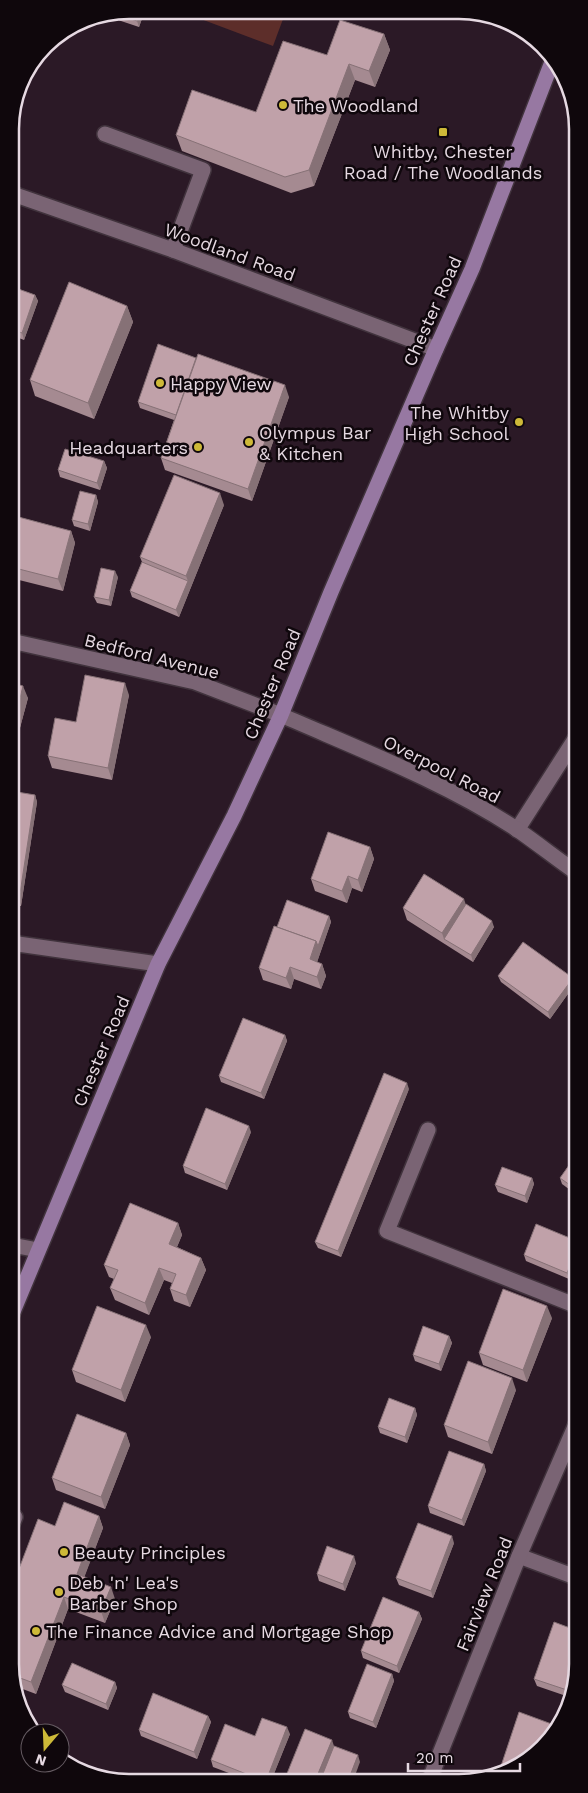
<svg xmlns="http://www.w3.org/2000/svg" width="588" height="1793" viewBox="0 0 588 1793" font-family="'Work Sans',sans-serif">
<rect width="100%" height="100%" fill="#2b1926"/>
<path fill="#5d2e2a" d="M177 10 286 11 273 46Z"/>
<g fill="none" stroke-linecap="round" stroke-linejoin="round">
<defs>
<g id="service">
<path d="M105 134 203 170 173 250"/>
<path d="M517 830 577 736"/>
<path d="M428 1130 387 1231 577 1306"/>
<path d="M12 1516 15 1517 12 1524"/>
</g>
<path id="pedestrian" d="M11 943 158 964"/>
<g id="minor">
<path d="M11 641 195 682 281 715"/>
<path d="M12 1245 38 1250"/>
<path d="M519 1556 578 1578"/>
<path d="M429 1781 519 1556 577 1422"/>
</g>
<g id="tertiary">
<path d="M10 193 173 250 436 349"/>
<path d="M281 715C361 750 445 782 518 830 538 844 557 859 577 873"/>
</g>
<path id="primary" d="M12 1314 158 964 234 816 281 715 331 592 436 349 472 269 552 62"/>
</defs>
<use href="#service" stroke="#41333d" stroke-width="18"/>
<use href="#pedestrian" stroke="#41333d" stroke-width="18"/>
<use href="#minor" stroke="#41333d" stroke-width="18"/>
<use href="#tertiary" stroke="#41333d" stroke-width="18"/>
<use href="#primary" stroke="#41333d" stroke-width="18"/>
<use href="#service" stroke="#7a6474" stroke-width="15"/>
<use href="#pedestrian" stroke="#7a6474" stroke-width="15"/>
<use href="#minor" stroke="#7a6474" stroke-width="15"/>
<use href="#tertiary" stroke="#7a6474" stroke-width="15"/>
<use href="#primary" stroke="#9778a2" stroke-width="15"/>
</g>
<g fill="#a58a91">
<path d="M129 10H145L139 27 103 15Z"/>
<path d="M384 34 390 50 375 87 355 80 314 186 291 193 182 151 176 135 256 112 327 55Z"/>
<path d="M10 286 35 295 38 301 24 340 11 335Z"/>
<path d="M127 306 133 322 94 419 35 396 30 380Z"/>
<path d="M196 358 289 397 252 501 165 470 161 458 174 420 140 408 138 402Z"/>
<path d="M104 461 107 468 100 490 60 477 58 470Z"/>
<path d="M96 495 98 502 90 531 74 526 72 520Z"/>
<path d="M224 505 179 617 132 597 130 591 142 562 140 557Z"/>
<path d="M11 515 71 531 75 543 63 591 11 578Z"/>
<path d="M118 577 111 606 97 603 94 597Z"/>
<path d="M11 683 28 698 18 735 11 733Z"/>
<path d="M129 695 112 780 52 768 48 756 76 722Z"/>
<path d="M11 791 35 795 37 802 21 906 11 904Z"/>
<path d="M370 847 374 859 362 892 352 888 347 903 315 891 311 879Z"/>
<path d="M466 904 494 927 473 962 407 920 403 908Z"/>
<path d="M329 916 331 922 317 962 322 964 326 976 321 989 294 979 291 989 263 980 259 968 277 927Z"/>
<path d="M498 976 575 984 550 1019 501 982Z"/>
<path d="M577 1025V1037L576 1036 573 1030Z"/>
<path d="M285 1035 287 1041 264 1099 221 1082 219 1076Z"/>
<path d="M409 1089 341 1257 318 1248 315 1242Z"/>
<path d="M251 1132 227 1190 185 1173 183 1166Z"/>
<path d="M577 1154V1195L562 1184 560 1178Z"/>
<path d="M532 1178 534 1184 527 1203 498 1192 495 1185Z"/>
<path d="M178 1223 182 1235 177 1247 201 1258 206 1270 190 1307 174 1301 170 1289 172 1283 164 1280 149 1315 115 1300 110 1288 114 1279 109 1277 104 1265Z"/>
<path d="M577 1241V1260L569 1279 526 1261 524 1255Z"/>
<path d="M552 1318 527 1382 483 1365 479 1353Z"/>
<path d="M449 1336 452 1343 441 1371 415 1361 413 1355Z"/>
<path d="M151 1337 125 1402 76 1382 72 1370Z"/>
<path d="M516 1390 492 1454 448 1437 444 1425Z"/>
<path d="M415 1408 417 1415 407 1443 380 1433 378 1427Z"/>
<path d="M126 1433 130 1445 105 1509 56 1490 52 1478Z"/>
<path d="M484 1464 486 1471 464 1526 430 1513 428 1506Z"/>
<path d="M99 1516 103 1528 84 1577 115 1599 105 1623 68 1609 36 1694 12 1685V1587L55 1526Z"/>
<path d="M454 1543 433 1598 399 1585 396 1578Z"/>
<path d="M356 1563 345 1591 319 1581 317 1574Z"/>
<path d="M419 1612 422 1619 399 1673 363 1658 361 1651Z"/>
<path d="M578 1672 572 1698 537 1686 534 1679Z"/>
<path d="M392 1674 394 1681 376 1728 350 1718 348 1712Z"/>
<path d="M115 1682 117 1688 108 1710 65 1692 62 1685Z"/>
<path d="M208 1716 211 1722 197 1759 141 1736 139 1730Z"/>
<path d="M290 1734 271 1781H250L213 1767 211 1760 255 1736Z"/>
<path d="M519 1767 501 1774 500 1769Z"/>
</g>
<g fill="#867176">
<path d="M141 10H145L139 27 137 21Z"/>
<path d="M384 34 390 50 375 87 369 71Z"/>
<path d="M349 64 355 80 314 186 309 170Z"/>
<path d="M35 295 38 301 24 340 22 333Z"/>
<path d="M127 306 133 322 94 419 88 403Z"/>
<path d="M11 378 12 383 11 388Z"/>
<path d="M285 385 289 397 252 501 248 489Z"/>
<path d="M104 461 107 468 100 490 97 483Z"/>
<path d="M220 493 224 505 179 617 176 610 188 581 186 576Z"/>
<path d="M96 495 98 502 90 531 88 524Z"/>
<path d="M71 531 75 543 63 591 58 579Z"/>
<path d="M115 571 118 577 111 606 109 600Z"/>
<path d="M125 683 129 695 112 780 108 768Z"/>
<path d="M23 686 28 698 18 735 14 723Z"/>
<path d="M35 795 37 802 21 906 19 900Z"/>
<path d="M370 847 374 859 362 892 358 880Z"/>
<path d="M348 876 352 888 347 903 342 891Z"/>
<path d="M464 899 468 911 444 939 442 933Z"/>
<path d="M329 916 331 922 314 971 310 959 316 941Z"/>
<path d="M492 921 494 927 473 962 471 955Z"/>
<path d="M322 964 326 976 321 989 317 977Z"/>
<path d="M290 967 294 979 291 989 286 978Z"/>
<path d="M573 978 575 984 550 1019 548 1012Z"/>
<path d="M285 1035 287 1041 264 1099 261 1093Z"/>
<path d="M407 1083 409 1089 341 1257 338 1251Z"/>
<path d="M249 1126 251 1132 227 1190 225 1184Z"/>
<path d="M532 1178 534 1184 527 1203 525 1196Z"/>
<path d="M178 1223 182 1235 173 1256 169 1244Z"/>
<path d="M577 1248V1260L569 1279 567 1273Z"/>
<path d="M201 1258 206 1270 190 1307 186 1295Z"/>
<path d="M159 1268 164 1280 149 1315 145 1303Z"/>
<path d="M547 1306 552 1318 527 1382 523 1370Z"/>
<path d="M146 1325 151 1337 125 1402 121 1390Z"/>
<path d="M449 1336 452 1343 441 1371 439 1364Z"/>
<path d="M512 1378 516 1390 492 1454 488 1442Z"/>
<path d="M415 1408 417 1415 407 1443 405 1437Z"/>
<path d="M126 1433 130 1445 105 1509 101 1497Z"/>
<path d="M484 1464 486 1471 464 1526 462 1520Z"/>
<path d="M99 1516 103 1528 81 1586 77 1574Z"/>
<path d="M452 1536 454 1543 433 1598 431 1591Z"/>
<path d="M354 1556 356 1563 345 1591 343 1584Z"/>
<path d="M111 1587 115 1599 105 1623 101 1611Z"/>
<path d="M64 1597 68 1609 36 1694 31 1682Z"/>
<path d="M419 1612 422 1619 399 1673 397 1666Z"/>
<path d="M392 1674 394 1681 376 1728 373 1722Z"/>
<path d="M115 1682 117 1688 108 1710 106 1704Z"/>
<path d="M208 1716 211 1722 197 1759 194 1752Z"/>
<path d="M287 1727 290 1734 271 1781H266Z"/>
<path d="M332 1740 336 1752 325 1781H315Z"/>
<path d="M358 1755 360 1762 353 1781H348Z"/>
</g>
<g fill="#c0a1a9" stroke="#867176">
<path d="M129 10H141L137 21 113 13Z"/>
<path d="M340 20 384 34 369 71 349 64 309 170 285 177 176 135 192 90 256 112 283 41 327 55Z"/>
<path d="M69 282 127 306 88 403 30 380Z"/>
<path d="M10 286 35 295 22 333 11 329Z"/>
<path d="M158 344 196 358 176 415 138 402Z"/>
<path d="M198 354 285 385 248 489 161 458Z"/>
<path d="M65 449 104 461 97 483 58 470Z"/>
<path d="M174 475 220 493 186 576 140 557Z"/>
<path d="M80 491 96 495 88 524 72 520Z"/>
<path d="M11 515 71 531 58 579 11 567Z"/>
<path d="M142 562 188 581 176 610 130 591Z"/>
<path d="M101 568 115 571 109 600 94 597Z"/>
<path d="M85 675 125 683 108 768 48 756 55 718 76 722Z"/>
<path d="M11 683 23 686 14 723 11 722Z"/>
<path d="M11 791 35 795 19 900 11 898Z"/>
<path d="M328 832 370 847 358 880 348 876 342 891 311 879Z"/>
<path d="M424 874 464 899 442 933 403 908Z"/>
<path d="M287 900 329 916 318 946 316 941 277 927Z"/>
<path d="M466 904 492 921 471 955 444 939Z"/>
<path d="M274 926 316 941 310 959 322 964 317 977 290 967 286 978 259 968Z"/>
<path d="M523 942 573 978 548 1012 498 976Z"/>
<path d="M243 1018 285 1035 261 1093 219 1076Z"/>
<path d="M577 1025V1033L573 1030Z"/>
<path d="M384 1073 407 1083 338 1251 315 1242Z"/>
<path d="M206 1108 249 1126 225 1184 183 1166Z"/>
<path d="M577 1154V1190L560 1178Z"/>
<path d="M502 1167 532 1178 525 1196 495 1185Z"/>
<path d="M130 1203 178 1223 169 1244 201 1258 186 1295 170 1289 176 1274 159 1268 145 1303 110 1288 118 1270 104 1265Z"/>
<path d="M536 1224 577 1241V1248L567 1273 524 1255Z"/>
<path d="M503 1289 547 1306 523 1370 479 1353Z"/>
<path d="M97 1306 146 1325 121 1390 72 1370Z"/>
<path d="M423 1326 449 1336 439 1364 413 1355Z"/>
<path d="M468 1361 512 1378 488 1442 444 1425Z"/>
<path d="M389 1398 415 1408 405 1437 378 1427Z"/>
<path d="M77 1414 126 1433 101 1497 52 1478Z"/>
<path d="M449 1451 484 1464 462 1520 428 1506Z"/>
<path d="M64 1502 99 1516 77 1574 111 1587 101 1611 64 1597 31 1682 12 1675V1587L38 1519 55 1526Z"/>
<path d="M418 1523 452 1536 431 1591 396 1578Z"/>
<path d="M327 1546 354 1556 343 1584 317 1574Z"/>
<path d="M383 1597 419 1612 397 1666 361 1651Z"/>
<path d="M554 1622 578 1631V1672L573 1692 534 1679Z"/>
<path d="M72 1663 115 1682 106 1704 62 1685Z"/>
<path d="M367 1664 392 1674 373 1722 348 1712Z"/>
<path d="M153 1693 208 1716 194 1752 139 1730Z"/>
<path d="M519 1712 557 1726 555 1731 549 1742 519 1767 507 1772 500 1769Z"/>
<path d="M262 1718 287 1727 266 1781H264L211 1760 225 1724 255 1736Z"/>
<path d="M305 1729 332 1740 315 1781H284Z"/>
<path d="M334 1746 358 1755 348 1781H320Z"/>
</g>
<g fill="#cdb938" stroke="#0f070c" stroke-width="2">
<circle cx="283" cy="105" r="5"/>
<rect x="438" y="127" width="10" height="10" rx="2.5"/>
<circle cx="160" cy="383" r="5"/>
<circle cx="519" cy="422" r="5"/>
<circle cx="249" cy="442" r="5"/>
<circle cx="198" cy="447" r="5"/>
<circle cx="64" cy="1552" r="5"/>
<circle cx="59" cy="1592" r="5"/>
<circle cx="36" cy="1631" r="5"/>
</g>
<g text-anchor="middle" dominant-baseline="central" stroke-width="5" stroke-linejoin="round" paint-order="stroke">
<g font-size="18" fill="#e6d9e2" stroke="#0f070c" text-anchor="start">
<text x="293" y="105">The Woodland</text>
<text x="443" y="151" text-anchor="middle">Whitby, Chester<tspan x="443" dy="21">Road / The Woodlands</tspan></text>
<text x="170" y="383">Happy View</text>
<text x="509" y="412" text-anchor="end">The Whitby<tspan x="509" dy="21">High School</tspan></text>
<text x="259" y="432">Olympus Bar<tspan x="259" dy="21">&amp; Kitchen</tspan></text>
<text x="188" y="447" text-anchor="end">Headquarters</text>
<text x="74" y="1552">Beauty Principles</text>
<text x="69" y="1582">Deb 'n' Lea's<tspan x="69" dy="21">Barber Shop</tspan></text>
<text x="46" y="1631">The Finance Advice and Mortgage Shop</text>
</g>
<g font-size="18" fill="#e6d9e2" stroke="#0f070c">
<text transform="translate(230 252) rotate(20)">Woodland Road</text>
<text transform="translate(432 311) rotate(-66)">Chester Road</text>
<text transform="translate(152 656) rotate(14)">Bedford Avenue</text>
<text transform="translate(272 684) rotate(-67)">Chester Road</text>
<text transform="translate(442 769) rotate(27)">Overpool Road</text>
<text transform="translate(101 1051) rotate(-67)">Chester Road</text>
<text transform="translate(484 1594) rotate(-68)">Fairview Road</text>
</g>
</g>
<path d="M0 0H588V1793H0ZM129 19H459A110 110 0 0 1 569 129V1664A110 110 0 0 1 459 1774H129A110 110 0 0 1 19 1664V129A110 110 0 0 1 129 19Z" fill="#0f070c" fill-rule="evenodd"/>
<path fill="none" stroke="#e6d9e2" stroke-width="2.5" d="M129 19H459A110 110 0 0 1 569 129V1664A110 110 0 0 1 459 1774H129A110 110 0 0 1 19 1664V129A110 110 0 0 1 129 19Z"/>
<g transform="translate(45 1748) rotate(199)"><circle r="24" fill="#0f070c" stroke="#655b62"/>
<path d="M0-4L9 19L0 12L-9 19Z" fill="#cdb938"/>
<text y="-8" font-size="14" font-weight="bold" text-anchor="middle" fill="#e6d9e2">N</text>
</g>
<path d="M408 1763v8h112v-8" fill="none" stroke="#e6d9e2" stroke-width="2.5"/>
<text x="416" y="1763" font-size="15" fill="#e6d9e2" stroke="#0f070c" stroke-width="4" paint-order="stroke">20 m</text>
</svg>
